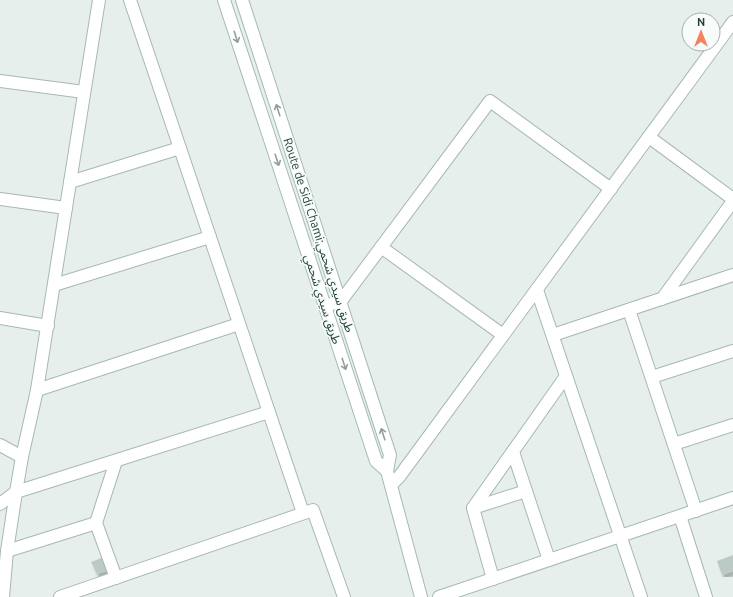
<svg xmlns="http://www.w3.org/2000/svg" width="733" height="597" viewBox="0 0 733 597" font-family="Ubuntu,'Noto Sans Arabic',sans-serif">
<defs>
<filter id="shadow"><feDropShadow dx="2.5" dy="4.5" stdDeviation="1" flood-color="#0004"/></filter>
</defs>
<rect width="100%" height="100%" fill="#e6efeb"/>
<g fill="#bbcac4" filter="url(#shadow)">
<path d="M733 555V571L722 575 717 561Z"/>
<path d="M104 557 109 570 97 574 91 562Z"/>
</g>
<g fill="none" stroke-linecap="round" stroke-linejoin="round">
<defs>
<g id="minor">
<path d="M130 0 303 513"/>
<path d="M0 81 84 92"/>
<path d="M649 137 733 199"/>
<path d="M70 182 180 148"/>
<path d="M0 199 66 208"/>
<path d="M381 247 503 335"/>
<path d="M54 285 210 237"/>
<path d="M537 290 641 597"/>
<path d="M662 299 733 201"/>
<path d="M325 306 341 301 490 101 611 189"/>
<path d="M629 310 696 511"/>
<path d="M0 318 48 326"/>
<path d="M553 335 733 275"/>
<path d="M652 377 733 351"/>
<path d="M37 390 239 324"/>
<path d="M674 444 733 425"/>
<path d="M0 445 22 457"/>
<path d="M513 452 549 560"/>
<path d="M116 461 96 523 116 578"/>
<path d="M391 485 399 477 733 22"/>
<path d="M0 504 16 492 269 412"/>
<path d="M473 508 526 491"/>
<path d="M680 516 706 597"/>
<path d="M7 551 96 523"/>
<path d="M493 579 473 508 566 376"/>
<path d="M3 597 7 551 16 492 22 457 37 390 99 0"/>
<path d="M60 597 313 510 344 597"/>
<path d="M439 597 733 498"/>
</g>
<g id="secondary">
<path d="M224 0 376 461 387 471 421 597"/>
<path d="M242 0 390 455 387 471"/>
</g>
</defs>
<use href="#minor" stroke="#a8b8b2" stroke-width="14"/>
<use href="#secondary" stroke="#a4bbb3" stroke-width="14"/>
<use href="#minor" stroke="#fff" stroke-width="12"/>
<use href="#secondary" stroke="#fff" stroke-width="12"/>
</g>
<defs><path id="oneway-shaft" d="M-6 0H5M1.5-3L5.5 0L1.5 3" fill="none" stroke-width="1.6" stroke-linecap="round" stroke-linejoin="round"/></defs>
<g stroke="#92a09c">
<use href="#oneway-shaft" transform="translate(236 37) rotate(72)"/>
<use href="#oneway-shaft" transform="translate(278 110) rotate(-108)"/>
<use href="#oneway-shaft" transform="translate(277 160) rotate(72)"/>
<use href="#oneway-shaft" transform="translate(344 364) rotate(72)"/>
<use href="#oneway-shaft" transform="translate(383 434) rotate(-108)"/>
</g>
<g text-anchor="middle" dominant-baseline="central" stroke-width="3.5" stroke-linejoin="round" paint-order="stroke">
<g font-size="12" fill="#24423a" stroke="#f7fbf9">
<text transform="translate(319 235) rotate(72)">Route de Sidi Chami;طريق سيدي شحمي</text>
<text transform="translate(323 299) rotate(72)">طريق سيدي شحمي</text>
</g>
</g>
<g transform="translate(701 32)"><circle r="19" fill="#f7fbf9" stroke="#a3b1ad"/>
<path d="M0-3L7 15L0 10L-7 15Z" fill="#f4845f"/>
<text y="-6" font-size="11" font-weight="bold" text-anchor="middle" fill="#24423a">N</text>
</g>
</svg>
